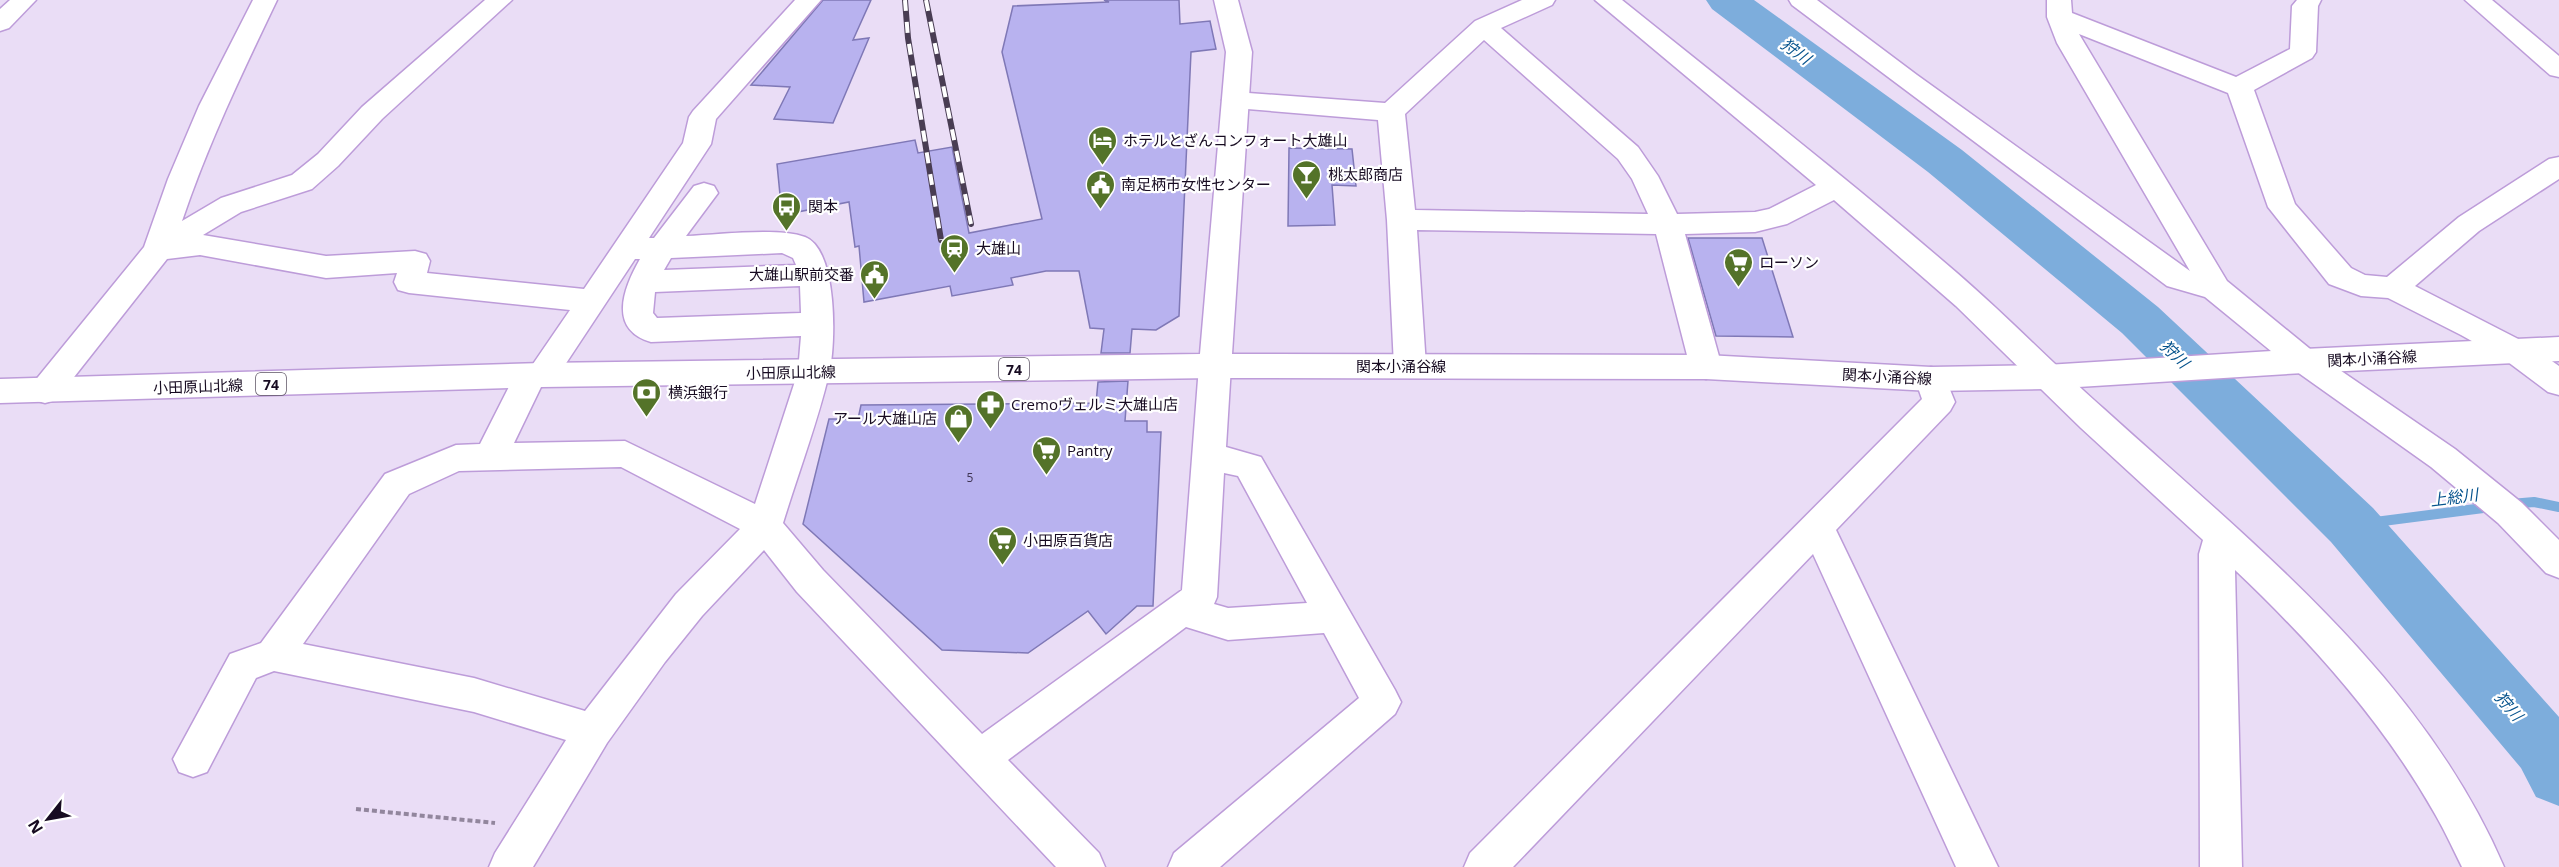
<svg xmlns="http://www.w3.org/2000/svg" width="2559" height="867" viewBox="0 0 2559 867" font-family="'Open Sans','Noto Sans JP',sans-serif">
<rect width="100%" height="100%" fill="#eaddf6"/>
<g fill="none" stroke-linecap="round" stroke-linejoin="round">
<g stroke="#7daddc" stroke-width="10">
<path d="M2511 504 2534 502 2559 507"/>
<path d="M2352 525 2491 507"/>
</g>
<path fill="#7daddc" fill-rule="evenodd" d="M1706 0H1754L1962 150 2158 307 2373 508 2559 717V806L2536 797 2521 768 2331 542 2122 333 1928 172 1712 9Z"/>
</g>
<g fill="#b8b2ef" stroke="#7f78b6" stroke-width="1.5">
<path d="M823 0H871L853 40 869 38 833 123 774 119 790 87 751 85Z"/>
<path d="M1104 0H1179L1180 24 1210 21 1216 49 1191 52 1179 316 1156 330 1132 329 1130 353H1101L1104 329 1090 328 1079 271H1046L1011 278 1013 285 952 296 950 286 864 302 859 246 855 247 849 202 782 215 777 164 915 140 918 153 952 147 969 233 1042 219 1002 52 1013 6 1109 2Z"/>
<path d="M1289 148 1352 149 1356 186 1332 185 1335 225 1288 226Z"/>
<path d="M1688 238H1762L1793 337 1716 336Z"/>
<path d="M1128 381 1125 421H1147V432H1161L1153 606H1137L1106 634 1088 611 1028 653 942 650 803 524 829 419H858L861 405 1096 403 1098 382Z"/>
</g>
<g fill="none" stroke-linecap="round" stroke-linejoin="round">
<defs>
<g id="minor">
<path d="M10 0H36L9 28 0 31V9Z"/>
<path d="M253 0H277C242 73 208 144 182 221L221 198 292 175 318 154 362 107 485 0H512L382 119 338 166 312 189 241 212 203 235 326 256 415 251 426 254 430 261 427 273 584 289 683 143 689 117 693 111 795 0H821L716 119 711 144 649 238H654L694 186 704 183 714 186 718 193 686 236C717 235 778 227 805 237 838 250 836 345 829 374 817 424 798 474 783 523L823 570 982 734 1182 590 1199 366 1204 358 1215 354 1226 358 1231 366 1226 447 1261 457 1395 690 1401 702 1395 714 1220 867H1168L1174 853 1359 698 1324 633 1228 640 1186 627 1008 760 1099 853 1105 867H1056L797 592 764 550 702 616 665 662 607 743 533 867H489L495 853 566 740 474 712 274 671 256 678 207 772 193 777 179 772 173 759 230 654 261 643 385 474 456 445 480 444 519 367 533 364 570 310 409 293 398 290 394 282 397 273 326 278 200 255 167 259 56 400 45 403 34 400 29 391 34 382 144 247 168 179 199 106ZM782 253 793 258 796 265 664 270 671 258ZM635 259H640C624 287 607 329 651 342L801 336 798 372 755 504 625 441 514 443 541 387 553 383ZM800 286 801 313 657 318 653 313 655 292ZM621 467 740 529 676 594 585 711 474 678 303 644 409 494 459 471ZM1224 473 1238 476 1307 603 1228 608 1214 604 1217 597Z"/>
<path d="M1522 0H1555L1552 5 1501 28 1638 147 1658 176 1677 214 1755 212 1769 209 1816 185 1595 0H1622C1734 90 1848 179 1957 273 2008 317 2054 365 2104 409 2254 545 2422 676 2504 867H2462C2453 849 2445 831 2435 814 2383 722 2311 642 2235 570L2242 867H2200L2199 554 2203 540 2081 428 1956 306 1834 200 1787 224 1755 232 1685 234 1722 367 1717 375 1706 379 1695 375 1690 367 1656 234 1417 230 1426 366 1421 374 1410 378 1399 374 1394 366 1387 220 1378 120 1235 108 1226 106 1222 100 1226 94 1235 92 1385 103 1475 21ZM1484 40 1618 159 1632 179 1648 214 1415 210 1405 114Z"/>
<path d="M1789 0H1817L1917 75 2190 271 2057 43 2047 17V0H2071L2072 13 2236 77 2290 49 2292 6 2297 0H2321L2318 6 2316 52 2312 58 2254 90 2295 204 2351 268 2365 275 2387 277 2459 217 2549 159 2559 157V179L2479 231 2415 286 2526 343 2559 366V395L2548 392 2504 359 2461 335 2388 298 2361 296 2329 284 2268 207 2228 93 2079 34 2227 281 2315 353 2455 449 2522 503 2559 540V578L2546 573 2498 523 2431 467 2293 369 2205 297 2167 286 1792 5Z"/>
<path d="M2465 0H2492L2559 56V77L2550 75Z"/>
<path d="M1931 367 1942 370 1955 402 1950 411 1836 530 1998 867H1956L1813 554 1513 867H1464L1470 853 1922 399 1915 379 1920 370Z"/>
</g>
<path id="major" d="M1214 0H1238L1252 52 1232 354 1706 355 1931 367 2046 365 2304 349 2559 337V361L2304 373 2046 389 1931 391 1706 379 1215 378 542 387 0 403V379L542 363 1200 354 1226 52Z"/>
</defs>
<use href="#minor" stroke="#bd9cd9" stroke-width="3"/>
<use href="#major" stroke="#bd9cd9" stroke-width="3"/>
<path stroke="#92869d" stroke-width="4" stroke-dasharray="5 3" stroke-linecap="butt" d="M356 809 495 823"/>
<use href="#minor" fill="#fff" fill-rule="evenodd"/>
<use href="#major" fill="#fff" fill-rule="evenodd"/>
<defs>
<g id="rail">
<path d="M905 0 908 38 941 240"/>
<path d="M926 0 971 224"/>
</g>
</defs>
<use href="#rail" stroke="#493d53" stroke-width="6"/>
<use href="#rail" stroke="#fff" stroke-width="4" stroke-dasharray="11" stroke-linecap="butt"/>
</g>
<defs>
<symbol id="hotel-pin" viewBox="-11 -11 22 30"><path d="M0 17L-7.5 6A9.5 9.5 0 1 1 7.5 6Z" fill="#547329" stroke="#fff"/><path d="M-6-4.5h1.5V1H6V5H4.5V3h-9V5H-6ZM-4 0a1.8 1.8 0 1 1 3.6 0ZM.5 0V-2.5h3Q6-2.5 6 0Z" fill="#fff"/></symbol>
<symbol id="bar-pin" viewBox="-11 -11 22 30"><path d="M0 17L-7.5 6A9.5 9.5 0 1 1 7.5 6Z" fill="#547329" stroke="#fff"/><path d="M-6-5H6L.8 .8V4.5H3.5V6h-7V4.5H-.8V.8Z" fill="#fff"/></symbol>
<symbol id="civic-pin" viewBox="-11 -11 22 30"><path d="M0 17L-7.5 6A9.5 9.5 0 1 1 7.5 6Z" fill="#547329" stroke="#fff"/><path d="M-.6-6.5H3V-4.5H.6V-3L4-1V1h2V6H-6V1h2V-1L-.6-3ZM-1.2 2.5V6h2.4V2.5Z" fill="#fff"/></symbol>
<symbol id="bus-pin" viewBox="-11 -11 22 30"><path d="M0 17L-7.5 6A9.5 9.5 0 1 1 7.5 6Z" fill="#547329" stroke="#fff"/><path d="M-5-6H5V4H4V6H2V4H-2V6H-4V4H-5ZM-3.5-4V0h7V-4ZM-3.5 1.2v1.5H-2V1.2ZM2 1.2v1.5H3.5V1.2Z" fill="#fff"/></symbol>
<symbol id="station-pin" viewBox="-11 -11 22 30"><path d="M0 17L-7.5 6A9.5 9.5 0 1 1 7.5 6Z" fill="#547329" stroke="#fff"/><path d="M-3-6H3Q5-6 5-4V2Q5 4 3 4L4.5 6H3L1.5 4h-3L-3 6H-4.5L-3 4Q-5 4-5 2V-4Q-5-6-3-6ZM-3.5-4v3h7v-3ZM-3.5 1v1.5H-2V1ZM2 1v1.5H3.5V1Z" fill="#fff"/></symbol>
<symbol id="supermarket-pin" viewBox="-11 -11 22 30"><path d="M0 17L-7.5 6A9.5 9.5 0 1 1 7.5 6Z" fill="#547329" stroke="#fff"/><path d="M-6-5.5h2.5l.6 2H6L4.5 2H-2.5L-4.4-4H-6ZM-1.5 3.2a1.3 1.3 0 1 0 .1 0ZM3 3.2a1.3 1.3 0 1 0 .1 0Z" fill="#fff"/></symbol>
<symbol id="bank-pin" viewBox="-11 -11 22 30"><path d="M0 17L-7.5 6A9.5 9.5 0 1 1 7.5 6Z" fill="#547329" stroke="#fff"/><path d="M-6-4H6V4H-6ZM0-2.3a2.3 2.3 0 1 0 0 4.6a2.3 2.3 0 1 0 0-4.6Z" fill="#fff"/></symbol>
<symbol id="pharmacy-pin" viewBox="-11 -11 22 30"><path d="M0 17L-7.5 6A9.5 9.5 0 1 1 7.5 6Z" fill="#547329" stroke="#fff"/><path d="M-2-6h4v4h4v4h-4v4h-4v-4h-4v-4h4Z" fill="#fff"/></symbol>
<symbol id="shop-pin" viewBox="-11 -11 22 30"><path d="M0 17L-7.5 6A9.5 9.5 0 1 1 7.5 6Z" fill="#547329" stroke="#fff"/><path d="M-5-2.5h2.3a2.7 3.5 0 0 1 5.4 0H5L5.5 6h-11ZM-1.5-2.5h3a1.5 2.3 0 0 0-3 0Z" fill="#fff"/></symbol>
</defs>
<g fill-rule="evenodd">
<use href="#hotel-pin" x="1086" y="124" width="33" height="45"/>
<use href="#bar-pin" x="1290" y="158" width="33" height="45"/>
<use href="#civic-pin" x="1084" y="168" width="33" height="45"/>
<use href="#bus-pin" x="770" y="190" width="33" height="45"/>
<use href="#station-pin" x="938" y="232" width="33" height="45"/>
<use href="#supermarket-pin" x="1722" y="246" width="33" height="45"/>
<use href="#civic-pin" x="858" y="258" width="33" height="45"/>
<use href="#bank-pin" x="630" y="376" width="33" height="45"/>
<use href="#pharmacy-pin" x="974" y="388" width="33" height="45"/>
<use href="#shop-pin" x="942" y="402" width="33" height="45"/>
<use href="#supermarket-pin" x="1030" y="434" width="33" height="45"/>
<use href="#supermarket-pin" x="986" y="524" width="33" height="45"/>
</g>
<g text-anchor="middle" dominant-baseline="central" stroke-width="4.5" stroke-linejoin="round" paint-order="stroke">
<g font-size="12" fill="#3f3554">
<text x="970" y="477">5</text>
</g>
<g fill="#fff" stroke="#5d5464" stroke-width="1.5">
<rect x="999" y="358" width="30" height="22" rx="4.5"/>
<rect x="256" y="373" width="30" height="22" rx="4.5"/>
</g>
<g font-size="14" font-weight="bold" fill="#170b21">
<text x="1014" y="369">74</text>
<text x="271" y="384">74</text>
</g>
<g font-size="15" fill="#170b21" stroke="#fff" text-anchor="start">
<text x="1123" y="140">ホテルとざんコンフォート大雄山</text>
<text x="1328" y="174">桃太郎商店</text>
<text x="1121" y="184">南足柄市女性センター</text>
<text x="808" y="206">関本</text>
<text x="976" y="248">大雄山</text>
<text x="1759" y="262">ローソン</text>
<text x="854" y="274" text-anchor="end">大雄山駅前交番</text>
<text x="668" y="392">横浜銀行</text>
<text x="1011" y="404">Cremoヴェルミ大雄山店</text>
<text x="937" y="418" text-anchor="end">アール大雄山店</text>
<text x="1067" y="450">Pantry</text>
<text x="1023" y="540">小田原百貨店</text>
</g>
<g font-size="15" fill="#170b21" stroke="#fff">
<text transform="translate(2372 358) rotate(-3)">関本小涌谷線</text>
<text x="1401" y="366">関本小涌谷線</text>
<text transform="translate(791 372) rotate(-1)">小田原山北線</text>
<text transform="translate(1887 376) rotate(3)">関本小涌谷線</text>
<text transform="translate(198 386) rotate(-2)">小田原山北線</text>
</g>
<g font-size="16" font-style="italic" fill="#06538d" stroke="#fff">
<text transform="translate(1796 51) rotate(36)">狩川</text>
<text transform="translate(2175 354) rotate(44)">狩川</text>
<text transform="translate(2454 497) rotate(-7)">上総川</text>
<text transform="translate(2509 706) rotate(49)">狩川</text>
</g>
</g>
<g transform="translate(48 819) rotate(239)" stroke="#ffffff" stroke-width="4.5" paint-order="stroke">
<path d="M0-4.5L10 22L0 15L-10 22Z" fill="#170b21"/>
<text y="-9" font-size="16" font-weight="bold" text-anchor="middle" fill="#170b21">N</text>
</g>
</svg>
